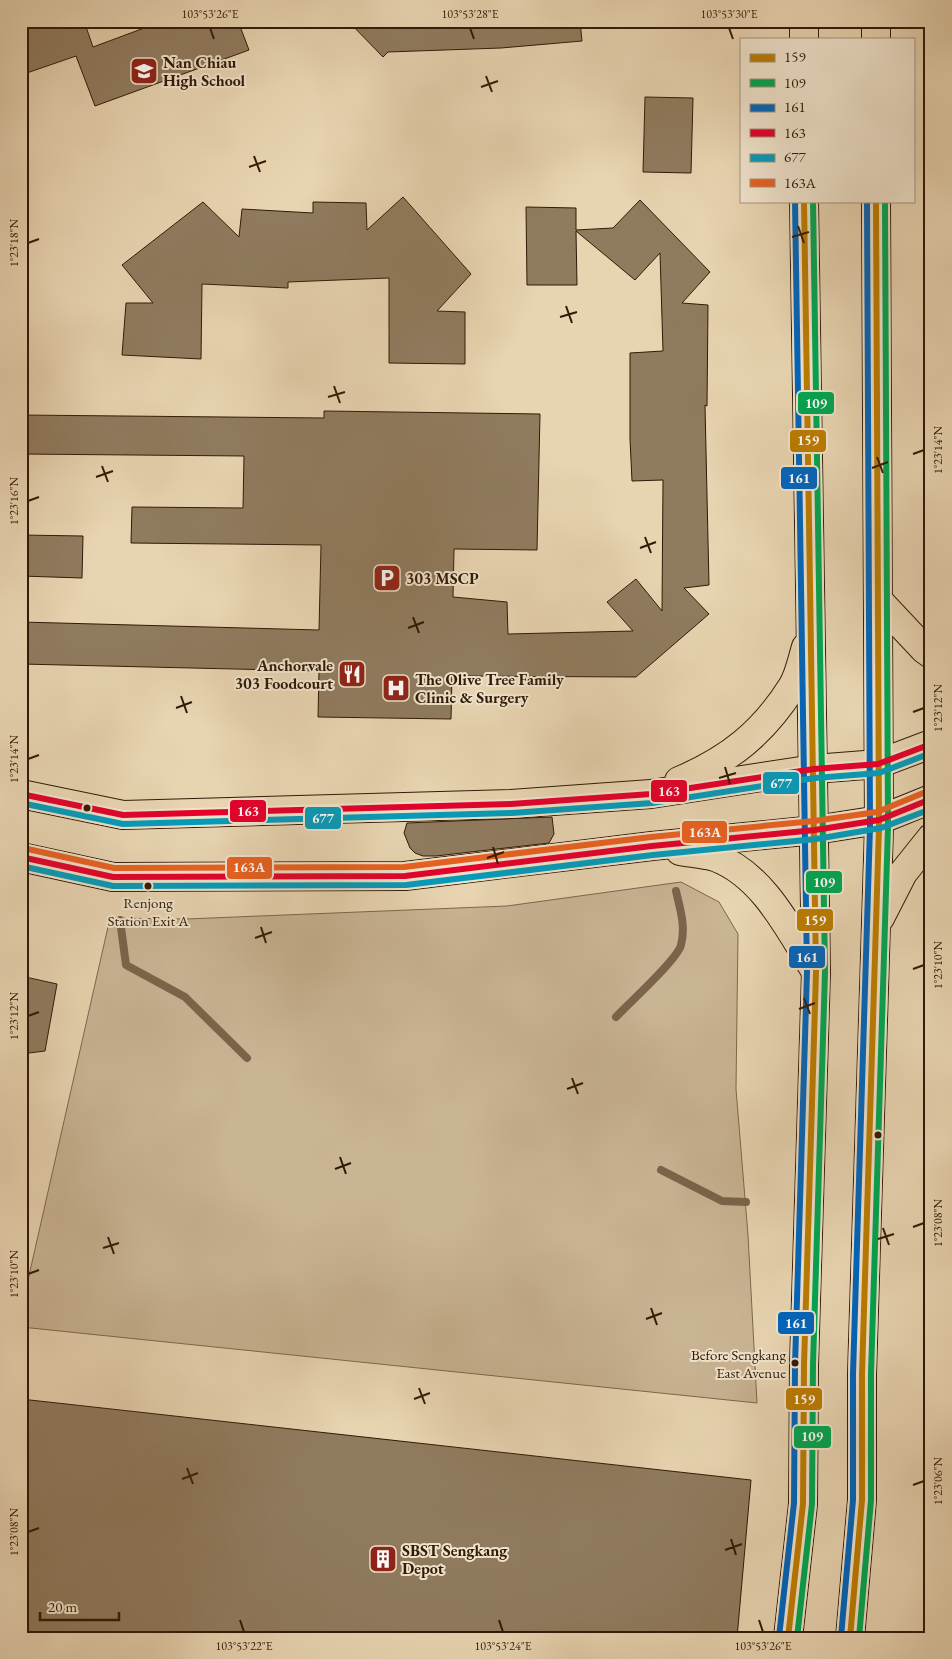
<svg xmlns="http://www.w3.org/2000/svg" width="952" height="1659" viewBox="0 0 952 1659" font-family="'EB Garamond',serif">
<rect width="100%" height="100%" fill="#e8d4b1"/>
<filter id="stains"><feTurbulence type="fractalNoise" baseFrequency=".004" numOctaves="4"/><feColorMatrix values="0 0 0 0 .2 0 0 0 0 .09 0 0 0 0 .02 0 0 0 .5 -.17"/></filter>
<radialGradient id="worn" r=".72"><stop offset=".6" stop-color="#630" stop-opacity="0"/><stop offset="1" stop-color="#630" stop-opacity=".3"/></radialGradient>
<path fill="#c9b494" stroke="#7d674d" d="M681 882 719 902 738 934 736 1089 748 1235 757 1403 21 1327V1311L110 918 186 919 507 906Z"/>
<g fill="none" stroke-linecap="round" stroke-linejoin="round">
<g stroke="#7a644a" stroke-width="8">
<path d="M120 920 126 965 185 997 247 1058"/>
<path d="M616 1017C628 1004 678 959 681 945 686 926 680 909 676 891"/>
<path d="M661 1170 722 1201 746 1202"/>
</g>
</g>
<g fill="#907b5f" stroke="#311a06">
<path d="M21 21H84L93 47 163 21H238L249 50 95 106 76 56 21 75Z"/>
<path d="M348 21H580L582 41 501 48 388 52 383 57Z"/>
<path d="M645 97 693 98 691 173 643 172Z"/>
<path d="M403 197 471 274 437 311 465 312V364L389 363V278L288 282V288L202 284 201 359 122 355 126 303H153L122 265 203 202 239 237 242 209 313 213V202L366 203 367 230Z"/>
<path d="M640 200 710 272 682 303 708 305 707 406 705 405 709 585 684 588 709 614 636 677 452 676 451 719 318 717 319 671 21 664V622L319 630 321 545 131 543 132 507 243 508 244 456 21 454V415L324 418V411L540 414 537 550 454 549 453 597 507 602 508 634 633 631 607 602 636 579 662 611 663 480 632 481 630 439V353L663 351 660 253 635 280 576 231 577 285H527L526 207 576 208V230L613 228Z"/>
<path d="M21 535 83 536 82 578 21 576Z"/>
<path d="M552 817 554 834 549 843 436 856H423L415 853 410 848 404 833 407 823Z"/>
<path d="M21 976 57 984 45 1051 21 1054Z"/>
<path d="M21 1399 751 1480 737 1638H21Z"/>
</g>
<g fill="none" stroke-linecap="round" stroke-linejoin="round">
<defs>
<g id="major">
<path d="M804 21V39"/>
<path d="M876 39V21"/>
<path d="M878 600 924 649 931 654"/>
<path d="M679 781C729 760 763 733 792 687 799 676 802 660 806 647"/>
<path d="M21 794 123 815 511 804 651 794 814 769 878 764 931 744"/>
<path d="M680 851C691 853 704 854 715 857 764 875 790 931 816 972"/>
<path d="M21 857 113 877 405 876 652 846 815 830 879 820 931 799"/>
<path d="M880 918 903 873 931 838"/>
<path d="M788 1638 803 1504 804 1365 816 972 804 201"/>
<path d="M850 1638 862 1500V1374L879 827 876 201"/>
</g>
</defs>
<use href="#major" stroke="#311a06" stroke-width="30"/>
<use href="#major" stroke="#e8d4b1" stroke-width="28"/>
<defs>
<g id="bus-1">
<path d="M788 1638 803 1504 804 1365 816 972 804 201"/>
<path d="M850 1638 862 1500V1374L879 827 876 201"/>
</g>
<g id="bus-2">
<path d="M797 1638 812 1504 813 1365 825 972 813 201"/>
<path d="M859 1638 871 1500V1374L888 827 885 201"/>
</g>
<g id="bus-3">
<path d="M779 1637 794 1503 795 1365 807 972 795 201"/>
<path d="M841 1637 853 1500V1374L870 827 867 201"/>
</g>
<g id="bus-4">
<path d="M21 794 123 815 511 804 651 794 814 769 878 764 931 744"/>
<path d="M21 857 113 877 405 876 652 846 815 830 879 820 931 799"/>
</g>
<g id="bus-5">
<path d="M21 803 123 824 512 813 652 803 815 778 879 773 931 753"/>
<path d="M21 866 113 886 406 885 653 855 816 839 881 828 931 809"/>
</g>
<path id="bus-6" d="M23 848 114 868 404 867 651 837 814 821 877 812 928 791"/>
</defs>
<use href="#bus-1" stroke="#f0e3cc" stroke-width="10"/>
<use href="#bus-2" stroke="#f0e3cc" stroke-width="10"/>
<use href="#bus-3" stroke="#f0e3cc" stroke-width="10"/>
<use href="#bus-4" stroke="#f0e3cc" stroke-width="10"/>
<use href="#bus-5" stroke="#f0e3cc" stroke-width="10"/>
<use href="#bus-6" stroke="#f0e3cc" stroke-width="10"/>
<use href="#bus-1" stroke="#bc7c02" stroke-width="6"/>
<use href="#bus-2" stroke="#00a651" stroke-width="6"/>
<use href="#bus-3" stroke="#0065bd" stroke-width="6"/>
<use href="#bus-4" stroke="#e4002b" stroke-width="6"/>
<use href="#bus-5" stroke="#059bba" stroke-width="6"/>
<use href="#bus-6" stroke="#e86121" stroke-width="6"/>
</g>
<path fill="none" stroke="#311a06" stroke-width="2" d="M210 28 214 39M470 28 474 39M729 28 733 39M486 76 492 92M481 87 498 81M254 156 260 172M249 167 266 161M798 226 804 243M792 237 809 232M28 243 39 239M566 306 572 323M560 317 577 312M334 386 340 403M328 397 345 392M913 454 924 450M877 457 883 473M102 466 108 482M872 468 888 462M96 477 113 471M28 501 39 497M645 537 651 553M640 548 656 542M413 617 419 633M408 628 424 622M181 696 187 713M176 708 192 702M913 712 924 708M28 759 39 755M725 767 730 784M719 778 736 773M493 847 498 864M487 858 504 852M261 927 266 943M255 938 272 932M913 969 924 965M804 998 810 1014M799 1009 815 1003M28 1016 39 1012M572 1078 578 1094M567 1089 583 1083M340 1157 346 1174M335 1169 351 1163M913 1227 924 1223M883 1228 889 1245M108 1237 114 1254M878 1239 894 1234M103 1248 119 1243M28 1274 39 1270M651 1308 657 1325M646 1319 662 1313M419 1388 425 1404M414 1399 430 1393M187 1468 193 1484M182 1479 198 1473M913 1485 924 1481M28 1532 39 1528M731 1539 736 1555M725 1550 742 1544M240 1620 244 1632M499 1620 503 1632M759 1620 763 1632"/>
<defs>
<symbol id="school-square" viewBox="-11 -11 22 22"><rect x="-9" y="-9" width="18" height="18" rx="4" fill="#8f2418" stroke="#f0e3cc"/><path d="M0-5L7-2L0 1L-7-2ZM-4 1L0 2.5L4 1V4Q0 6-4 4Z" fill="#fff"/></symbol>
<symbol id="parking-square" viewBox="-11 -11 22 22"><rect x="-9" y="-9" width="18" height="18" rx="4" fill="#8f2418" stroke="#f0e3cc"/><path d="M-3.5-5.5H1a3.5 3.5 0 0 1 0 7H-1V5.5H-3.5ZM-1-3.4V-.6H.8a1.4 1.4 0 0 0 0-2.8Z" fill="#fff"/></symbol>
<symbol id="restaurant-square" viewBox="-11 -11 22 22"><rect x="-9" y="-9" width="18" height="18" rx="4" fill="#8f2418" stroke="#f0e3cc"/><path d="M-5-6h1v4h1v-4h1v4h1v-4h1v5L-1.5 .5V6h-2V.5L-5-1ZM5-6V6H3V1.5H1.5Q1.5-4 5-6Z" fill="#fff"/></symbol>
<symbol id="hospital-square" viewBox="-11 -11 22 22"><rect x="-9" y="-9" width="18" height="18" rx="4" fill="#8f2418" stroke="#f0e3cc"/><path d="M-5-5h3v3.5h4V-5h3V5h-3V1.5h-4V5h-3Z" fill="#fff"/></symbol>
<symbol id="building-square" viewBox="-11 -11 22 22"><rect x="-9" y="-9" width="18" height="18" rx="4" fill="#8f2418" stroke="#f0e3cc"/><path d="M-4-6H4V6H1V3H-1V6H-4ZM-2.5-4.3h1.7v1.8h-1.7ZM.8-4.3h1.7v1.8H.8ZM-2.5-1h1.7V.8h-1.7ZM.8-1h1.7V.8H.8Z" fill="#fff"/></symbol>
</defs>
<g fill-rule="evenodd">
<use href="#school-square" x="128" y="55" width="32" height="32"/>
<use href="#parking-square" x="371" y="562" width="32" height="32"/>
<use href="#restaurant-square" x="336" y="658" width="32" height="32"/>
<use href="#hospital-square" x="380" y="672" width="32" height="32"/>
<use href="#building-square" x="367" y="1543" width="32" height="32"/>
</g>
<g fill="#311a06" stroke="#f0e3cc" stroke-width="2">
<circle cx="87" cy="808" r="4.5"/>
<circle cx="148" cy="886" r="4.5"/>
<circle cx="878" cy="1135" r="4.5"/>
<circle cx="795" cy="1363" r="4.5"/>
</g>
<g text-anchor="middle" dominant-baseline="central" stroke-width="4" stroke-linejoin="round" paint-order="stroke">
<g font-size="15" fill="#311a06" stroke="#f0e3cc">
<text x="148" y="902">Renjong<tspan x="148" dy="18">Station Exit A</tspan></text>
<text x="786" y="1354" text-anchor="end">Before Sengkang<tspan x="786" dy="18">East Avenue</tspan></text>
</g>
<g font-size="16" font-weight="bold" fill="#311a06" stroke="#f0e3cc" text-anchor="start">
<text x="163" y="62">Nan Chiau<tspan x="163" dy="18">High School</tspan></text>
<text x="406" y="578">303 MSCP</text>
<text x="333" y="665" text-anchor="end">Anchorvale<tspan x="333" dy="18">303 Foodcourt</tspan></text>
<text x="415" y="679">The Olive Tree Family<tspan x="415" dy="18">Clinic &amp; Surgery</tspan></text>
<text x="402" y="1550">SBST Sengkang<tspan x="402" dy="18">Depot</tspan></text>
</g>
</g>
<g stroke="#f0e3cc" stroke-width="2">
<rect x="797" y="391" width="38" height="24" rx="5" fill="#00a651"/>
<rect x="789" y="429" width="38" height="24" rx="5" fill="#bc7c02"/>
<rect x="780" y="466" width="38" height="24" rx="5" fill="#0065bd"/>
<rect x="762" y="771" width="38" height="24" rx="5" fill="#059bba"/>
<rect x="650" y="779" width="38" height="24" rx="5" fill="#e4002b"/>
<rect x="229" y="799" width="38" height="24" rx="5" fill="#e4002b"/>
<rect x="304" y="806" width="38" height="24" rx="5" fill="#059bba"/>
<rect x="681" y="820" width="47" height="24" rx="5" fill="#e86121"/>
<rect x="226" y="856" width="47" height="24" rx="5" fill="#e86121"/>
<rect x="805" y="870" width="38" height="24" rx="5" fill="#00a651"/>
<rect x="796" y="908" width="38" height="24" rx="5" fill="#bc7c02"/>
<rect x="788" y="945" width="38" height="24" rx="5" fill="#0065bd"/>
<rect x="777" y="1311" width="38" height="24" rx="5" fill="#0065bd"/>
<rect x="785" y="1387" width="38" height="24" rx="5" fill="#bc7c02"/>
<rect x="793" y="1425" width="39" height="24" rx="5" fill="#00a651"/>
</g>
<g font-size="14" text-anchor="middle" font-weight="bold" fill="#fff">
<text x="816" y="408">109</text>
<text x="808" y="445">159</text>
<text x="799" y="483">161</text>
<text x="781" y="788">677</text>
<text x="669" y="796">163</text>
<text x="248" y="816">163</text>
<text x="323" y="823">677</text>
<text x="705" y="837">163A</text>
<text x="249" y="872">163A</text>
<text x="824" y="887">109</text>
<text x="815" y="925">159</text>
<text x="807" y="962">161</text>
<text x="796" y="1328">161</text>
<text x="804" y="1404">159</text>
<text x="812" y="1441">109</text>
</g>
<rect width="952" height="1659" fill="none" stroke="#e8d4b1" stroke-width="55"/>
<rect x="740" y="38" width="175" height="165" fill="#f0e3cc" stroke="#a4937d"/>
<rect x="750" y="54" width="25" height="8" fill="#bc7c02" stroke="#a4937d"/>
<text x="784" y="62" font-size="15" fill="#311a06">159</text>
<rect x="750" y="79" width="25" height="8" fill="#00a651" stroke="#a4937d"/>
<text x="784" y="88" font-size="15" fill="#311a06">109</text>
<rect x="750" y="104" width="25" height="8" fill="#0065bd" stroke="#a4937d"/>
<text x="784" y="112" font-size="15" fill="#311a06">161</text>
<rect x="750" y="129" width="25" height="8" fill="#e4002b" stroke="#a4937d"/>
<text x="784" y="138" font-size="15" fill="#311a06">163</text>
<rect x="750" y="154" width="25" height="8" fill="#059bba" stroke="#a4937d"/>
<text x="784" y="162" font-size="15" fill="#311a06">677</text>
<rect x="750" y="179" width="25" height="8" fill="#e86121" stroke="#a4937d"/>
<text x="784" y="188" font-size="15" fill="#311a06">163A</text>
<path d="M40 1612v8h79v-8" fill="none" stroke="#311a06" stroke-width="2.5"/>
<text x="48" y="1612" font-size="15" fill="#311a06" stroke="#f0e3cc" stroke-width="4" paint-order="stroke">20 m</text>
<rect x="28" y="28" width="896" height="1604" fill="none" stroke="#311a06" stroke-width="2"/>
<g font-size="12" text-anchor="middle" fill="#311a06">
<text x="210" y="18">103°53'26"E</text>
<text x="470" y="18">103°53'28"E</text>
<text x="729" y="18">103°53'30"E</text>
<text transform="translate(14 243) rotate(-90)" y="4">1°23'18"N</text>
<text transform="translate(938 450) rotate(-90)" y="4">1°23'14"N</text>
<text transform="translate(14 501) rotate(-90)" y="4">1°23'16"N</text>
<text transform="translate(938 708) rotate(-90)" y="4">1°23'12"N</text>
<text transform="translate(14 759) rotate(-90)" y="4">1°23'14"N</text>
<text transform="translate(938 965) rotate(-90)" y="4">1°23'10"N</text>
<text transform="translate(14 1016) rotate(-90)" y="4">1°23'12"N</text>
<text transform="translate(938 1223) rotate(-90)" y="4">1°23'08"N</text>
<text transform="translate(14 1274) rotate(-90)" y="4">1°23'10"N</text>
<text transform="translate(938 1481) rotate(-90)" y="4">1°23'06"N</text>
<text transform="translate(14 1532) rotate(-90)" y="4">1°23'08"N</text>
<text x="244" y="1650">103°53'22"E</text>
<text x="503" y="1650">103°53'24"E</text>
<text x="763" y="1650">103°53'26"E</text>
</g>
<rect width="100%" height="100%" filter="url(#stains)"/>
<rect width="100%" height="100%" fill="url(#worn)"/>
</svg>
